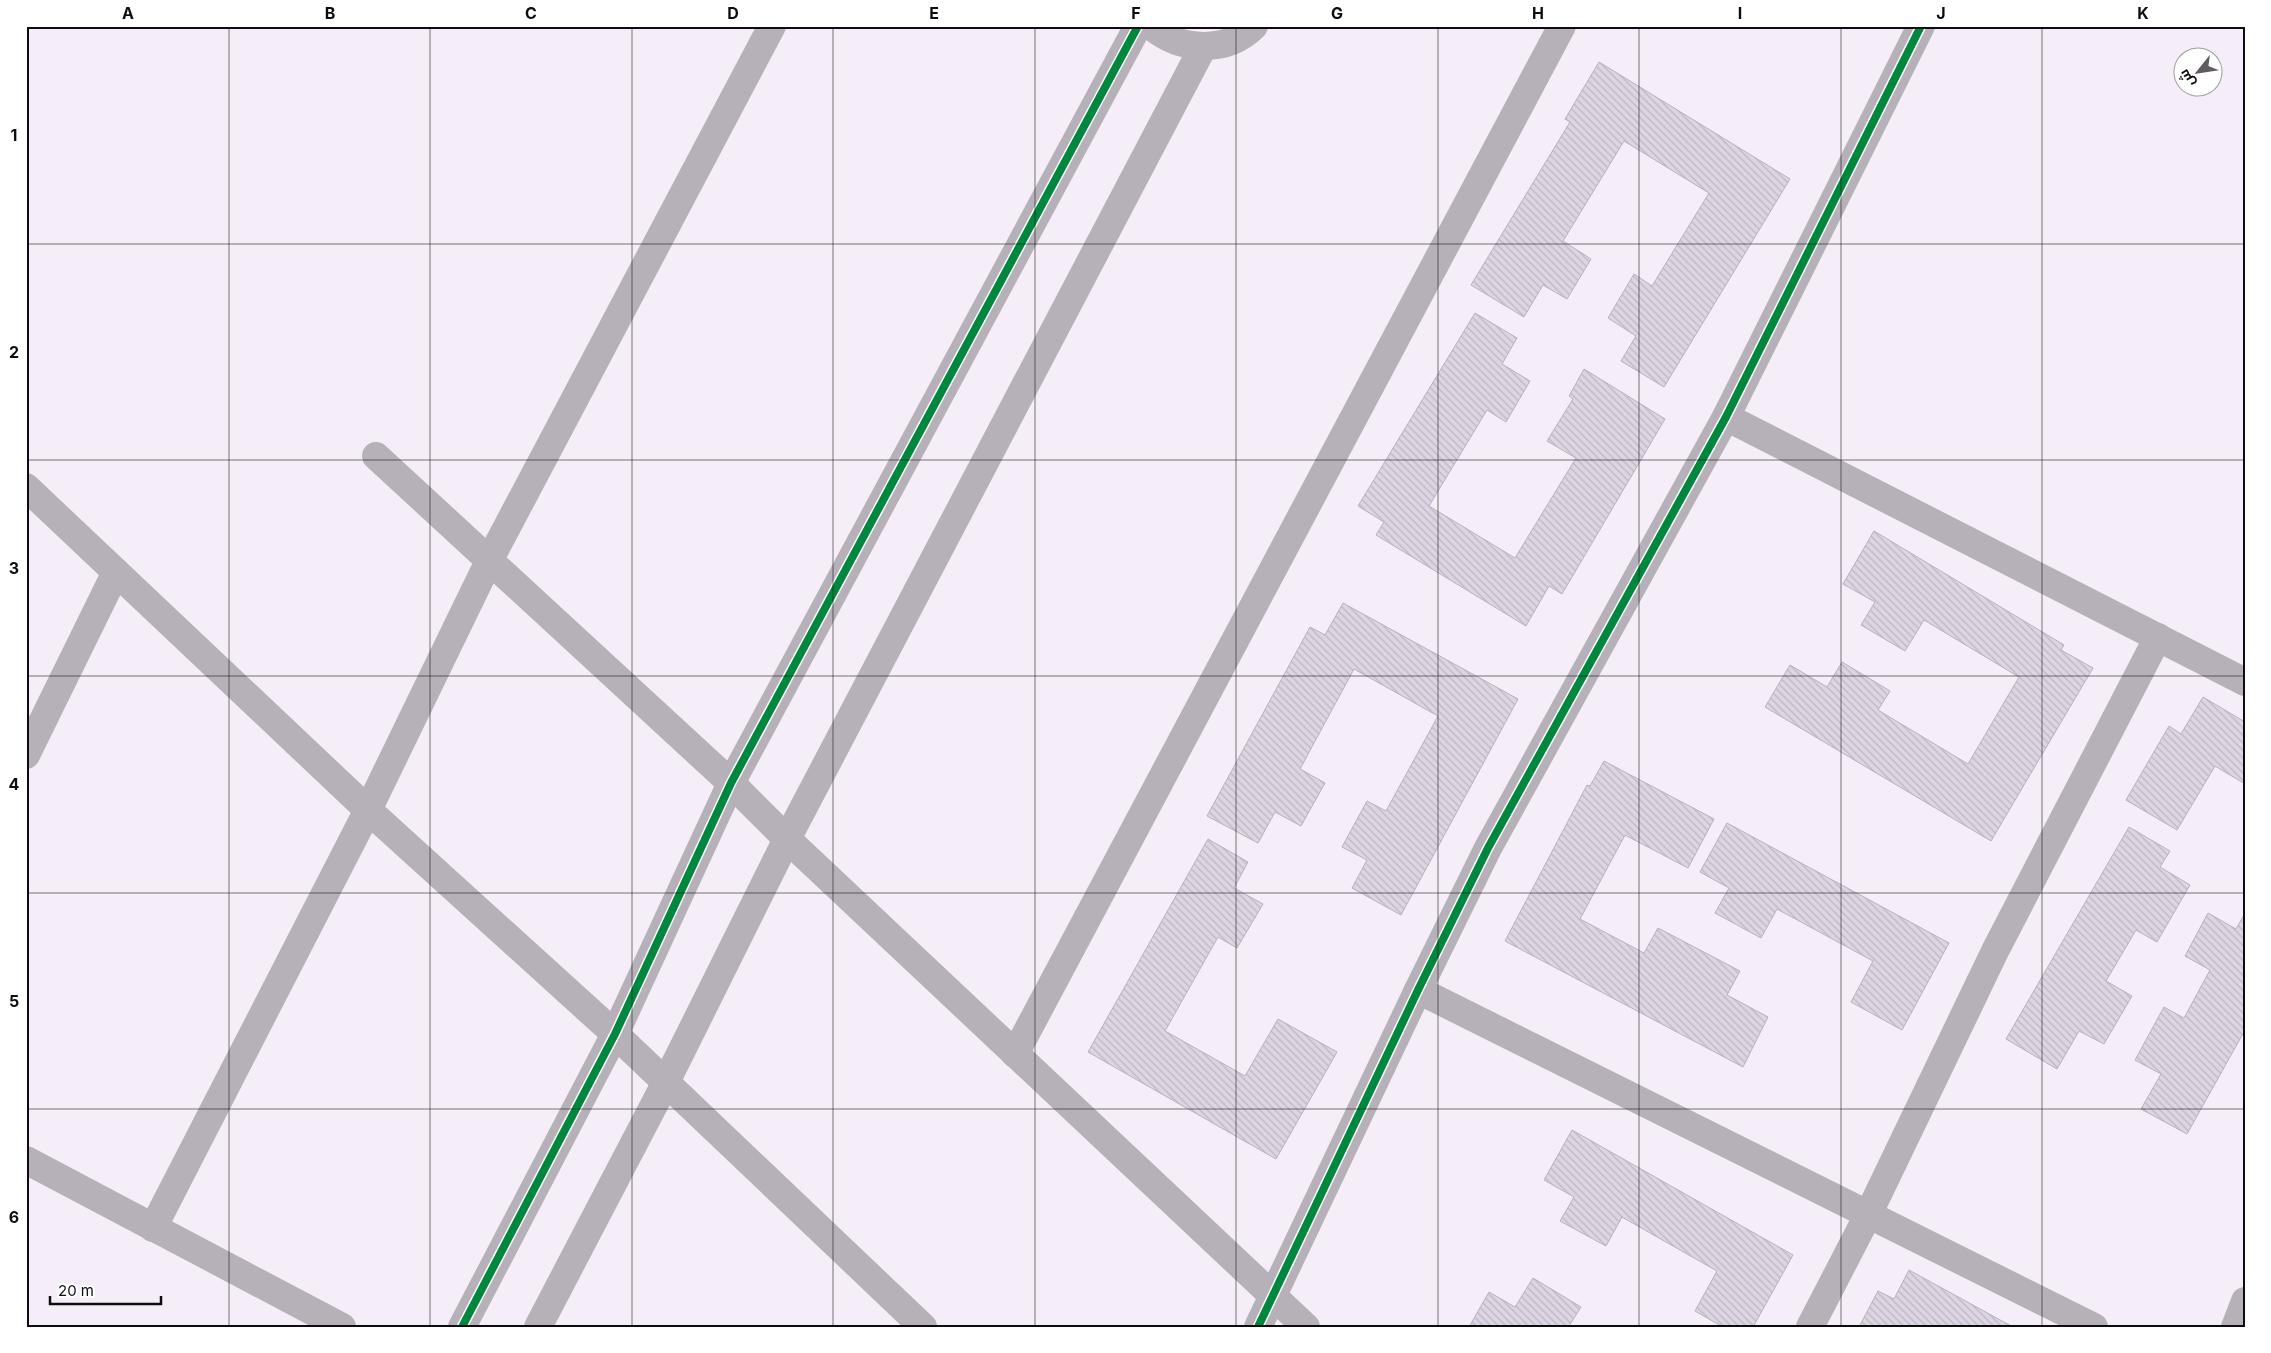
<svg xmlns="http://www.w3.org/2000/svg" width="2271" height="1353" viewBox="0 0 2271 1353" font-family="Inter,Cairo,sans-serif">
<defs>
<pattern id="building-back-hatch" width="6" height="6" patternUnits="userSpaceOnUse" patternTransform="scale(1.25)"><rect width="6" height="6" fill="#ded5e2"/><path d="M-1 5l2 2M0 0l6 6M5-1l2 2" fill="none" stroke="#bdb6c1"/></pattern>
</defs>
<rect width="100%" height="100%" fill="#f5eef8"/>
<g fill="url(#building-back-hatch)" stroke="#b7b2b9">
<path d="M1599 62 1790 179 1664 387 1621 361 1636 336 1608 318 1634 274 1652 286 1709 193 1624 141 1563 241 1591 259 1567 299 1543 285 1524 317 1471 285 1570 122 1565 119Z"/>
<path d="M1475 313 1517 338 1502 364 1530 381 1506 422 1487 410 1429 506 1515 558 1576 458 1547 441 1573 399 1569 396 1584 369 1665 419 1562 594 1549 586 1526 626 1376 535 1384 522 1358 506Z"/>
<path d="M1874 531 2064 645 2061 650 2093 668 1991 841 1765 707 1790 665 1827 687 1842 662 1890 691 1878 710 1968 764 2019 677 1924 620 1905 651 1861 625 1875 602 1843 584Z"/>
<path d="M1343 603 1518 699 1401 915 1352 888 1367 860 1342 847 1367 801 1386 811 1438 716 1354 669 1300 769 1325 783 1301 826 1275 812 1258 843 1207 816 1310 627 1325 635Z"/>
<path d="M2203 697 2245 722V784L2215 766 2177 830 2126 800 2169 726 2181 734Z"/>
<path d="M1604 761 1714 819 1688 868 1625 835 1580 919 1644 953 1658 928 1740 971 1727 995 1768 1017 1743 1067 1505 941 1587 785 1590 786Z"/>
<path d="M1727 823 1949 943 1902 1030 1851 1002 1873 961 1777 909 1761 938 1715 913 1729 888 1700 872Z"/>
<path d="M2129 827 2170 851 2160 867 2190 885 2157 942 2136 930 2106 981 2132 996 2104 1044 2079 1031 2057 1069 2006 1039Z"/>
<path d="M1208 839 1248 862 1234 888 1263 904 1237 948 1218 937 1165 1031 1245 1076 1278 1019 1337 1052 1276 1159 1088 1052Z"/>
<path d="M2208 913 2236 929 2245 913V1030L2187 1134 2141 1109 2161 1074 2135 1060 2164 1007 2184 1018 2210 970 2185 956Z"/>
<path d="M1572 1130 1793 1255 1753 1327H1723L1695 1311 1717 1271 1622 1217 1606 1246 1560 1221 1574 1197 1544 1180Z"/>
<path d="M1909 1270 2013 1327H1859L1878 1291 1894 1299Z"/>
<path d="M1533 1278 1581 1307 1569 1326 1571 1327H1469L1489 1292 1515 1307Z"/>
</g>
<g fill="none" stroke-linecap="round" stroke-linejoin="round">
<g stroke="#b6b1b8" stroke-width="28">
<path d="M1151 26C1180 51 1226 54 1254 26"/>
<path d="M1726 417 2245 682"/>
<path d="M376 456 731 783 787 839 1306 1327"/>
<path d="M26 487 368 810 615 1034 923 1327"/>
<path d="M26 755 116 572"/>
<path d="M1418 990 2094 1327"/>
<path d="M1015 1054 1562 26"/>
<path d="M26 1160 342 1327"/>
<path d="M153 1228 368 810 489 561 772 26"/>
<path d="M462 1327 615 1034 731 783 1138 26"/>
<path d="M538 1327 666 1082 787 839 1203 47"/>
<path d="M1258 1327 1418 990 1488 848 1726 417 1921 26"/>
<path d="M1810 1327 1868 1215 1995 951 2158 637"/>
<path d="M2235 1327 2245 1301"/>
</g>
<defs>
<g id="cycleway">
<path d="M462 1327 615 1034 731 783 1138 26"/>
<path d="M1258 1327 1418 990 1488 848 1726 417 1921 26"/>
</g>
</defs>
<use href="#cycleway" stroke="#fff" stroke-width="11"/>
<use href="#cycleway" stroke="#00873e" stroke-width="8"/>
</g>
<path fill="none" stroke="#0f0c11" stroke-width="1" stroke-opacity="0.55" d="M229 26V1327M430 26V1327M632 26V1327M833 26V1327M1035 26V1327M1236 26V1327M1438 26V1327M1639 26V1327M1841 26V1327M2042 26V1327M26 244H2245M26 460H2245M26 676H2245M26 893H2245M26 1109H2245"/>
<rect width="2271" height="1353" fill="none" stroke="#ffffff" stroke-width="55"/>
<g transform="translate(2198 72) rotate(240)"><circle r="24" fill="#ffffff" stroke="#9f9ea0"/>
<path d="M0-4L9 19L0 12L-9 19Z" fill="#605b62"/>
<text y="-8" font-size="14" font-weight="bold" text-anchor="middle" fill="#0f0c11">ش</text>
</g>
<path d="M50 1296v8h111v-8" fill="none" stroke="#0f0c11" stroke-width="2.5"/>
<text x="58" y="1296" font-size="15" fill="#0f0c11" stroke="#ffffff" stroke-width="4" paint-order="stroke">20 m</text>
<rect x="28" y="28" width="2216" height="1298" fill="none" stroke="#0f0c11" stroke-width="2"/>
<g font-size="16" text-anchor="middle" font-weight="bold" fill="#0f0c11">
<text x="128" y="19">A</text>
<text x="330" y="19">B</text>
<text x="531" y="19">C</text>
<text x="733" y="19">D</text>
<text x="934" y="19">E</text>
<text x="1136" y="19">F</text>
<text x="1337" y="19">G</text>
<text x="1538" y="19">H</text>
<text x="1740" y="19">I</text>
<text x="1941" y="19">J</text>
<text x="2143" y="19">K</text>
<text x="14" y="141">1</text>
<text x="14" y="358">2</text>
<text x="14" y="574">3</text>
<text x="14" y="790">4</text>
<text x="14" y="1007">5</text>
<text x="14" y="1223">6</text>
</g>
</svg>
